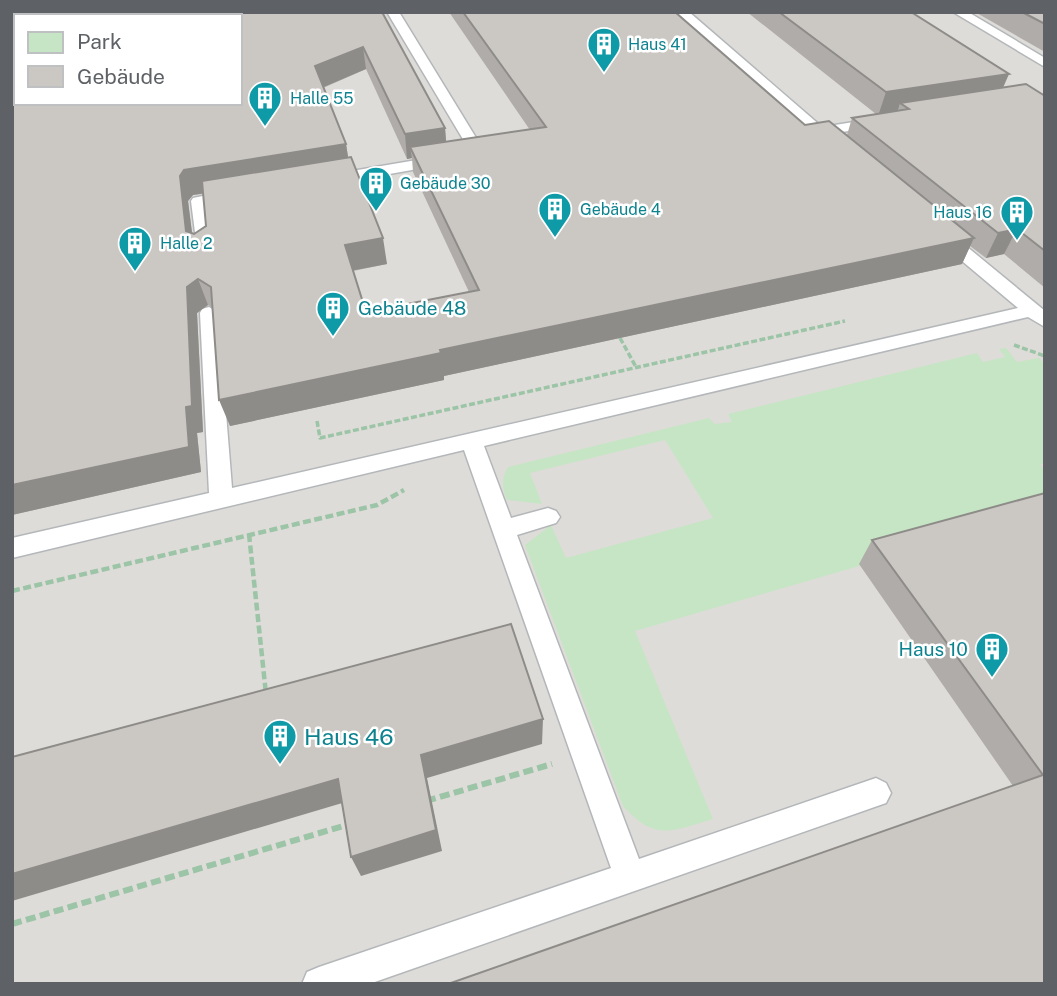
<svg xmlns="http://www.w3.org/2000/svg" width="1057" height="996" viewBox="0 0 1057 996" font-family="'Public Sans',sans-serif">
<rect width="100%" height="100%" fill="#efede6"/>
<path fill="#dedcd8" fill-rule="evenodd" d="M12 12H1045V984H12ZM16 16H240V103H16Z"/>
<path fill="#c6e5c4" d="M1006 348 1017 362 1039 358 1045 364V463L1040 465 1045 470V512L635 631 713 819C672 831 655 842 623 806L525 545 551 525 566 558 713 518 665 440 530 473 542 504 507 500C502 487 501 479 508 467L709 418 715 424 732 422 728 414 977 353 983 362 1005 357 999 349Z"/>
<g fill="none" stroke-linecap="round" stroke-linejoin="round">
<defs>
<g id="service">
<path d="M387 12H399L486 154 479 158 328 185 323 183 320 180 323 177 328 175 470 151Z"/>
<path d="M676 12H689L822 127 879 118 886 122 879 126 830 134 840 144 838 147H828Z"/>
<path d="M953 12H968L1045 58V67Z"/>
<path d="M232 190 238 192 240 195 238 198 207 204 212 252 204 257 198 256 191 201 193 198Z"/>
<path d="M943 231 949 232 1045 311V327L1028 317 484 446 511 518 548 508 556 511 560 517 556 523 517 535 639 859 876 778 886 783 891 793 886 803 369 984H302L307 972 319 967 611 868 464 450 12 558V538L209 493 200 313 202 309 209 307 218 313 232 488 1018 308 937 240 935 236 937 232Z"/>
</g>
</defs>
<use href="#service" stroke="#b4b7ba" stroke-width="3"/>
<g stroke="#9cc4a6" stroke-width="3.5" stroke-dasharray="6 2.5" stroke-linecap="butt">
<path d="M620 338 636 367"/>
<path d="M1014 345 1045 356"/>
<path d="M317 421 320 438 845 321"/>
</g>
<g stroke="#9cc4a6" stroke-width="4.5" stroke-dasharray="8 3.5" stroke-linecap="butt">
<path d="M249 534 266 694"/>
<path d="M12 591 377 505 404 490"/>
</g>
<g stroke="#9cc4a6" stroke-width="6" stroke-dasharray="10 4.5" stroke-linecap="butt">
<path d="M426 801 552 764"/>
<path d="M12 924 350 824"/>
</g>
<use href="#service" fill="#fff" fill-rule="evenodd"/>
</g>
<g fill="#afaca9" fill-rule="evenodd">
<path d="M12 12H382L445 128 446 142 530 130 449 12H675L805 125 847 135 852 118 876 114 747 12H911L1003 88 1045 96V288L1004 254 986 258 970 246 962 264 444 376V380L230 426 213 308 208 305 197 313 203 432 197 433 201 472 12 515ZM366 69 407 159 412 158 413 172 469 292 366 312 353 271 387 264 348 157 346 144 323 88ZM203 194 206 226 194 234 192 233 188 201 193 195Z"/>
<path d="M975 12H1045V52Z"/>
<path d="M1045 493V984L1013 786 859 564 872 540Z"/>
</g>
<g fill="#8e8c89">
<path d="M363 47 366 69 319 89 315 66Z"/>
<path d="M1009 74 999 97 909 109 900 103 897 113 878 116 886 92Z"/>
<path d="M445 128 447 152 410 147 412 158 407 159 405 134Z"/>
<path d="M346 144 350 169 193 195 188 201 195 256 186 231 180 176 184 170Z"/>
<path d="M1017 229 1004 254 986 258 998 233Z"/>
<path d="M383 238 387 264 350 271 345 245Z"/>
<path d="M974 238 962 264 444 376V380L230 426 219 400 440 350Z"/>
<path d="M198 279 208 305 197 313 203 432 197 433 201 472 12 515V485L186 407 187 287Z"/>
<path d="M543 719 542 744 427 778 442 851 361 876 351 857 421 755Z"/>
<path d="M338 779 349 801 12 901V874Z"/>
</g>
<g fill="#cbc8c4" stroke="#8e8c89" stroke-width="2" fill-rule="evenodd">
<path d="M12 12H382L445 128 405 134 363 47 315 66 346 144 184 170 180 176 186 231 194 234 206 226 202 181 351 157 383 238 345 245 366 312 479 290 410 147 546 127 463 12H675L805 125 829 121 974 238 440 350 441 353 219 400 211 287 198 279 187 287 192 406 186 407 189 447 12 485ZM16 16H240V103H16Z"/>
<path d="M779 12H911L1009 74 886 92Z"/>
<path d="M1022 12H1045V24Z"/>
<path d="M1026 84 1045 96V251L1017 229 998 233 852 118 909 109 900 103Z"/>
<path d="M1045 493V984H448L1043 775 872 540Z"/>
<path d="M511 624 543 719 421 755 436 830 351 857 338 779 12 874V757Z"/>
</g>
<defs>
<symbol id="building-pin" viewBox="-11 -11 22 30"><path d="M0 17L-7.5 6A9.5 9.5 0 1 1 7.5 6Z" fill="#0f9aa8" stroke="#fff"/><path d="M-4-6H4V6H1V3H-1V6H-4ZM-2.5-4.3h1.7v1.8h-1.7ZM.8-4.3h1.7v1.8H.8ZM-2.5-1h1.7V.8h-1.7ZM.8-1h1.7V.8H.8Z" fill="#fff"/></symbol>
</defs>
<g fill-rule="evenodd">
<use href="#building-pin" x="585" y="25" width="38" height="52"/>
<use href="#building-pin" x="246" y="79" width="38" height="52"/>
<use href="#building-pin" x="357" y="164" width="38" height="52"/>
<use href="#building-pin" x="536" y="190" width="38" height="52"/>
<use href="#building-pin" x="998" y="193" width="38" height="52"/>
<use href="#building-pin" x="116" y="224" width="38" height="52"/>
<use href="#building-pin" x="314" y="289" width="38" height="52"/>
<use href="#building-pin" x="973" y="630" width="38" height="52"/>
<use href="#building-pin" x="261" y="717" width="38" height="52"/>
</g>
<g text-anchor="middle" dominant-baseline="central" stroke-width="5" stroke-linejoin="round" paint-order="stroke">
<g font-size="16" fill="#0d838f" stroke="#fff" text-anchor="start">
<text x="628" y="44">Haus 41</text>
<text x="290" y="98">Halle 55</text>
<text x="400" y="183">Gebäude 30</text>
<text x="580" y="209">Gebäude 4</text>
<text x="992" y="212" text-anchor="end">Haus 16</text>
<text x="160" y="243">Halle 2</text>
</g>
<g font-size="19" fill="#0d838f" stroke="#fff" text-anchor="start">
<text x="358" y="308">Gebäude 48</text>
<text x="968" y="649" text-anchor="end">Haus 10</text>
</g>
<g font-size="23" fill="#0d838f" stroke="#fff" text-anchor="start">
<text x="304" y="736">Haus 46</text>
</g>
</g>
<rect width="1057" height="996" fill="none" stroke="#5e6266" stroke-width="28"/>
<rect x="14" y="14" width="228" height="91" fill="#ffffff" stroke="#bfc0c2" stroke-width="2"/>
<rect x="28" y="32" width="35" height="21" fill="#c6e5c4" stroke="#bfc0c2" stroke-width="2"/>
<text x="77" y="49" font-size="21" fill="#5e6266">Park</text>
<rect x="28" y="66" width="35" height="21" fill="#cbc8c4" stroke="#bfc0c2" stroke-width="2"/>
<text x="77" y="84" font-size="21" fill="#5e6266">Gebäude</text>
</svg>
